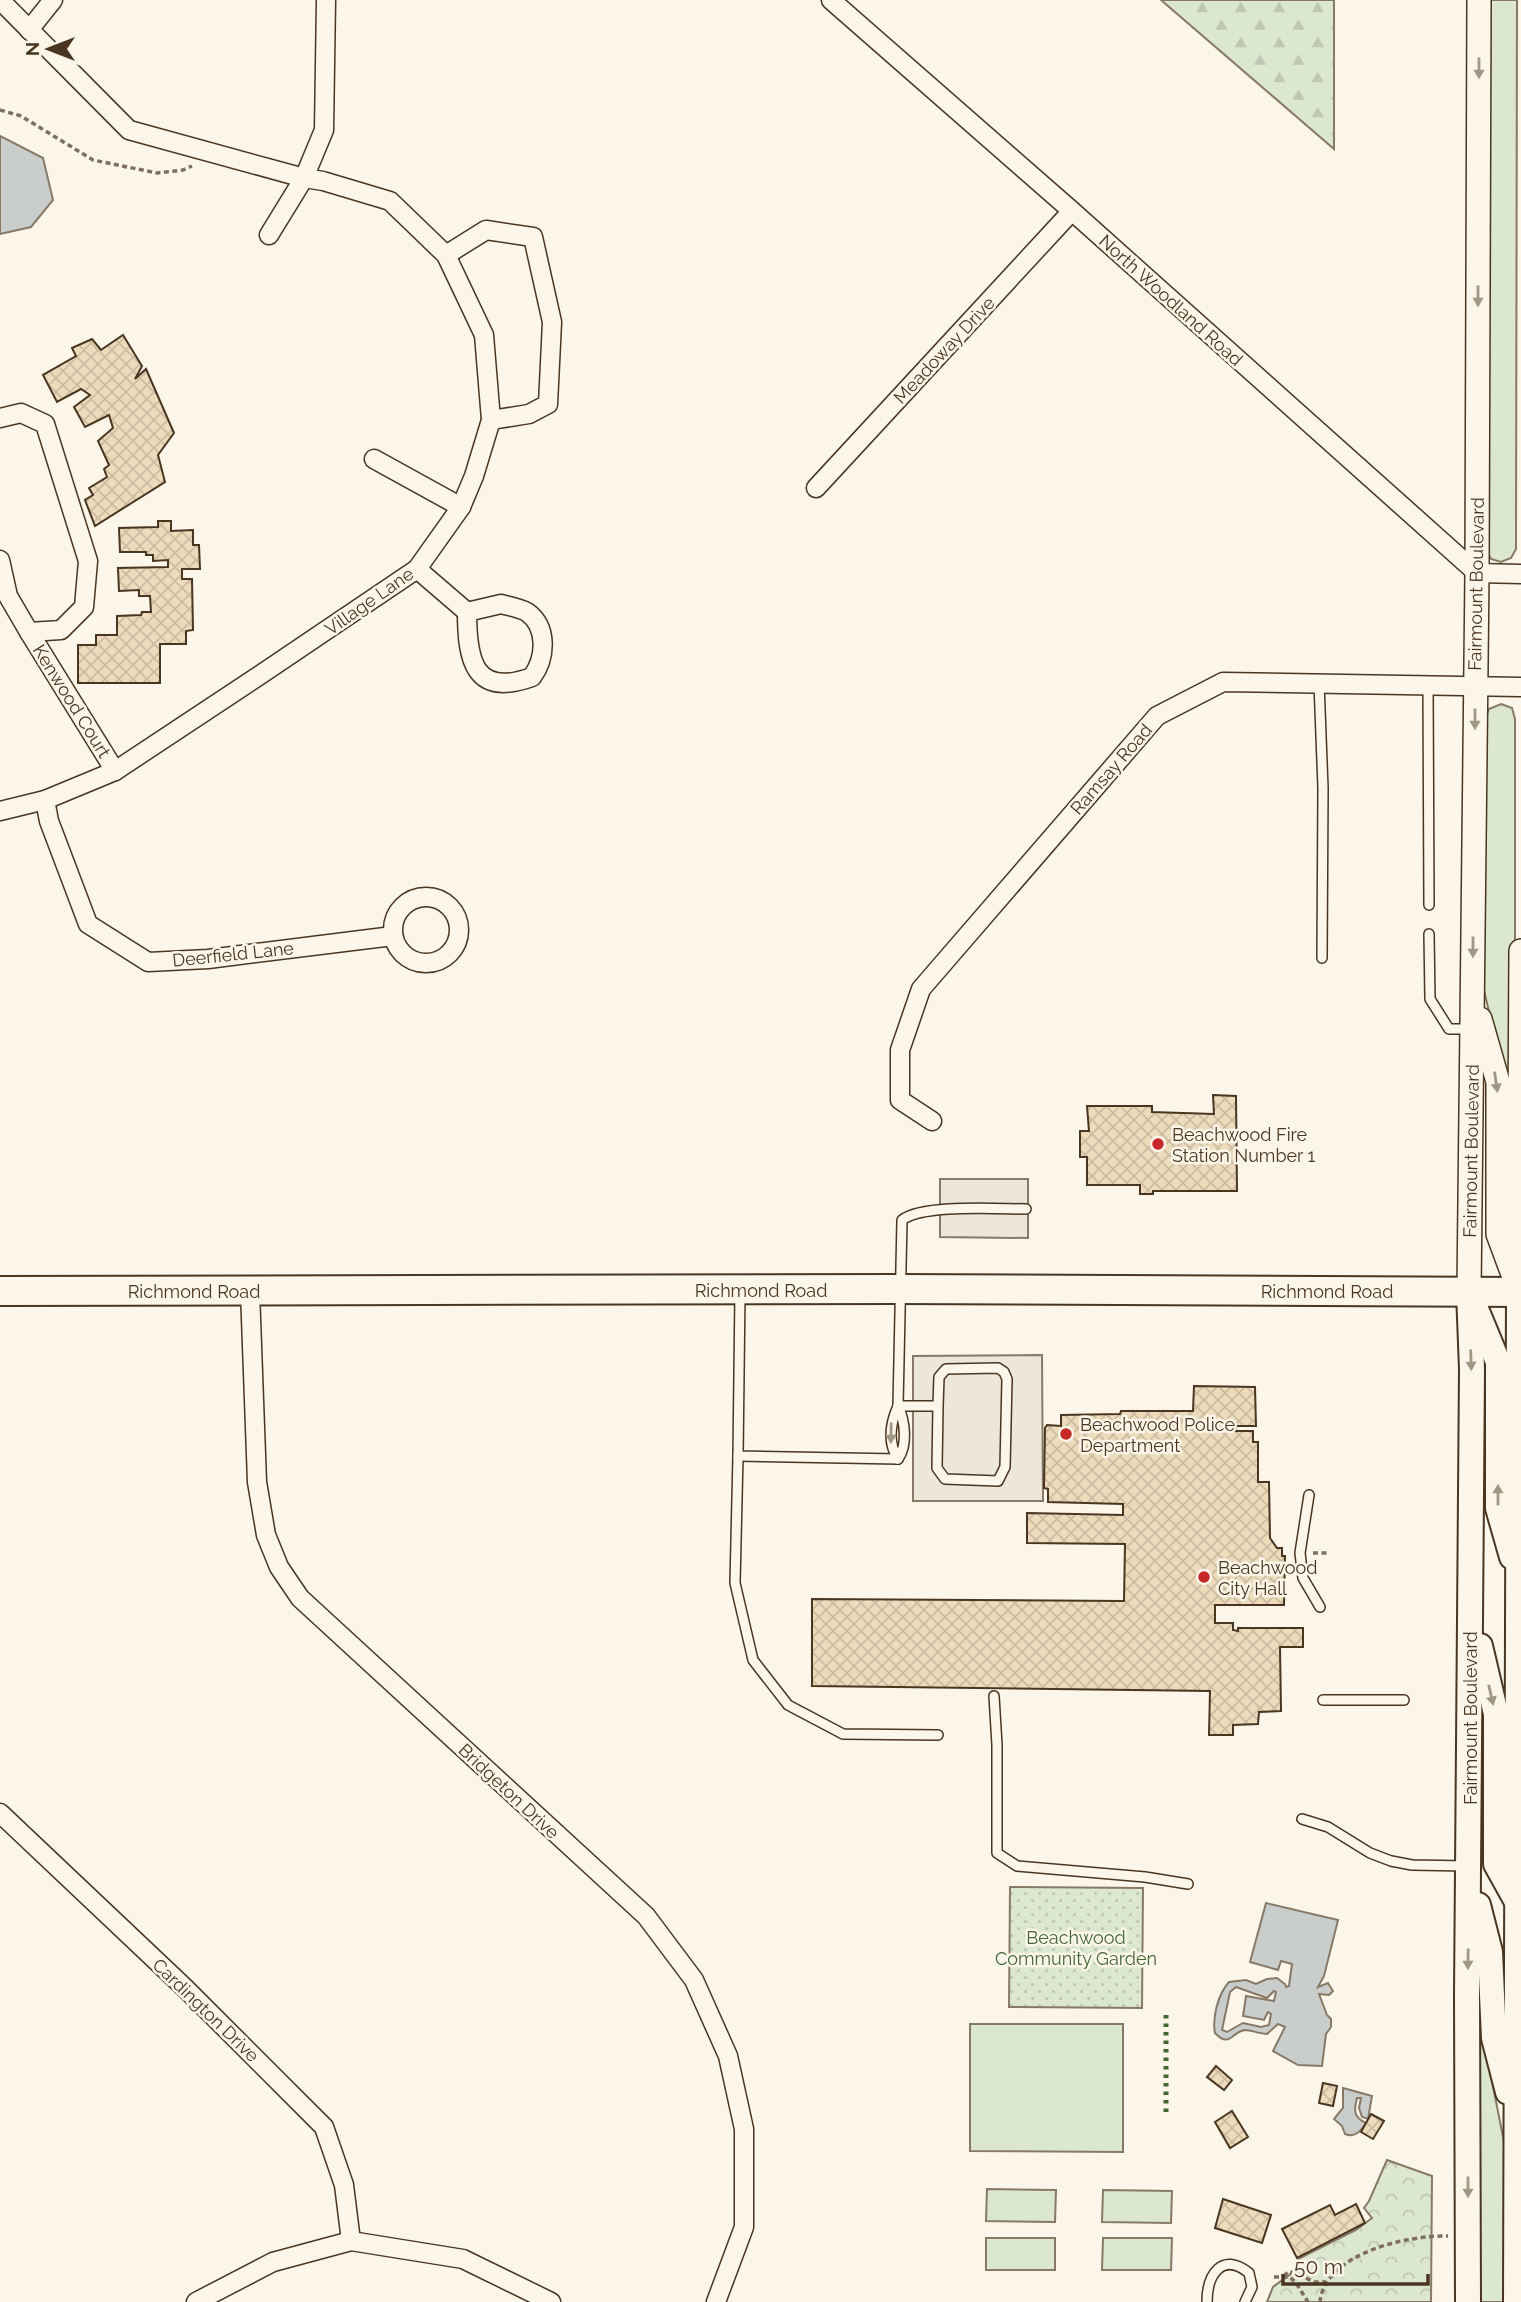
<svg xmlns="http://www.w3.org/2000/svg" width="1521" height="2302" viewBox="0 0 1521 2302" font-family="Raleway,sans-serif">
<defs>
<pattern id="forest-firs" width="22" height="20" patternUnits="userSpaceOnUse" patternTransform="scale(1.75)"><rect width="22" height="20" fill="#dce7d0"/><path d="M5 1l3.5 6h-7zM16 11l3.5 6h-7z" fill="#bec7b2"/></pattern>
<pattern id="park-crowns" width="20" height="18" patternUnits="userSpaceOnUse" patternTransform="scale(1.75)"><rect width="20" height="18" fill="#dce7d0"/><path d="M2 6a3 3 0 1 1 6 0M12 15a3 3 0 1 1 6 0" fill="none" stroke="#bec7b2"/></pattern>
<pattern id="garden-dots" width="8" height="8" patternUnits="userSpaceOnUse" patternTransform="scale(1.75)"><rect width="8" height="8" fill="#dce7d0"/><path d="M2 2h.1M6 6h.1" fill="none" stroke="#bec7b2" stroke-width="1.8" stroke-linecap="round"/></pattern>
<pattern id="building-cross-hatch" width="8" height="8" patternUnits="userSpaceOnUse" patternTransform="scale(1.75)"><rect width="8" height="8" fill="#ecdcbc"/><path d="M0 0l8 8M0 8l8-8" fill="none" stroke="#ccbda1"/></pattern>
</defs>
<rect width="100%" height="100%" fill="#fbf6e9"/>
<g fill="#dce7d0" stroke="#887966" stroke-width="2">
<path d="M1487 0H1517L1516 549 1511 558 1501 562 1491 559 1486 549Z"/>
<path d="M1501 704 1512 708 1515 719V1081H1505L1484 990 1485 719 1489 709Z"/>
<path d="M1478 1957 1486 2051 1507 2157V2302H1476Z"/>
<path d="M970 2024H1123V2152L970 2151Z"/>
<path d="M987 2189 1056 2190 1055 2222 986 2221Z"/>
<path d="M1103 2190 1172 2191 1171 2223 1102 2222Z"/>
<rect x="986" y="2238" width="69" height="32"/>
<path d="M1103 2238H1172L1171 2270H1102Z"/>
</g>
<path fill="url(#forest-firs)" stroke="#887966" stroke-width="2" d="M1161 0H1334V149Z"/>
<path fill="url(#park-crowns)" stroke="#887966" stroke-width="2" d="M1387 2160 1432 2176 1431 2302H1267L1273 2287 1296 2270 1295 2264 1298 2259 1356 2230 1372 2218 1364 2208 1369 2201Z"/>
<path fill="url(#garden-dots)" stroke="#887966" stroke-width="2" d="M1010 1887 1143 1888 1142 2008 1009 2007Z"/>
<g fill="#ede7d9" stroke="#887966" stroke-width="2">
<path d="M940 1179H1028V1238L940 1237Z"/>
<path d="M1042 1355 1043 1501H913V1356Z"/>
</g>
<g fill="#c9cecd" stroke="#887966" stroke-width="2" fill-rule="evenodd">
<path d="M0 136 43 158 53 200 31 227 0 234Z"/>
<path d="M1266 1903 1338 1920 1324 1976 1318 1987 1328 1983 1333 1991 1329 1995 1319 1994 1327 2015 1331 2019V2027L1326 2034 1322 2066 1298 2065 1273 2051 1285 2027 1278 2024 1267 2034C1260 2034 1251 2030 1245 2030 1232 2031 1230 2049 1215 2033 1212 2018 1218 1994 1229 1982L1246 1980 1256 1984 1267 1979 1277 1978 1285 1984 1286 1987 1289 1986 1292 1964 1281 1961 1278 1970 1250 1962ZM1236 1987 1267 1998 1274 1991 1276 1992 1274 2001 1246 1996 1243 2016 1264 2020 1268 2012 1271 2014 1269 2025 1261 2027 1243 2023 1227 2032 1222 2030 1230 1992Z"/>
<path d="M1343 2088 1372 2096 1368 2119 1362 2117 1359 2108 1361 2098H1357C1354 2110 1353 2117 1366 2123 1361 2131 1355 2138 1345 2134L1342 2126 1334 2119 1343 2108Z"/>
</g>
<g fill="url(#building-cross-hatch)" stroke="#4a3520" stroke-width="2">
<path d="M123 335 142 366 135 379 146 369 174 433 158 455 165 482 95 526 85 500 93 495 89 488 107 477 104 469 109 465 98 441 113 428 109 415 85 427 74 407 90 395 81 389 57 402 43 375 76 356 72 348 92 339 101 350Z"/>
<path d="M158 521H171V531L193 530V545H199L200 569H182V579H192L193 630 186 631V644H160V683H78V645H96V635H117V616L141 615 142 612H151L150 596H139V590L119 591 118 568 168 567V560L153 561V555H146V552H120L119 528 158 527Z"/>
<path d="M1213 1095 1236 1096 1237 1191H1153V1194H1140V1185H1087V1157H1080V1131H1089L1087 1106H1152V1112L1214 1114Z"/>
<path d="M1194 1386 1255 1387 1256 1426H1236L1235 1431H1253V1442H1258V1482H1269L1270 1538 1277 1548H1282V1556H1285L1284 1605H1215V1623H1233V1630L1238 1631V1628H1303V1647H1280L1281 1711 1259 1712 1258 1724 1233 1725V1735H1209L1210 1691 812 1686V1599L1124 1601 1125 1544 1027 1543V1513L1123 1515V1504L1048 1502V1489L1044 1488 1045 1428 1047 1425 1061 1426V1415L1120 1414 1121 1411H1193Z"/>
<path d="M1216 2066 1232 2080 1224 2090 1207 2077Z"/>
<path d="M1323 2083 1337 2086 1333 2106 1319 2103Z"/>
<path d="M1232 2111 1248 2137 1230 2148 1215 2122Z"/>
<path d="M1371 2114 1384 2121 1373 2139 1361 2132Z"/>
<path d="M1223 2199 1271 2215 1262 2243 1215 2228Z"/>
<path d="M1356 2204 1365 2223 1297 2258 1282 2229 1330 2205 1335 2215Z"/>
</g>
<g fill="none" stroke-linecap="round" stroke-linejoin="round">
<defs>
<g id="service">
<path d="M1319 683 1323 788 1322 958"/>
<path d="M1428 685 1429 905"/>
<path d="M1429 934 1430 999 1449 1029H1470"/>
<path d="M740 1292 738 1456 898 1459"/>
<path d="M898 1406C890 1424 887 1442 898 1459"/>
<path d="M898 1406C905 1421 908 1445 898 1459"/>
<path d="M938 1406 939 1377 946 1369 998 1368 1004 1372 1007 1379 1005 1467 998 1481 945 1479 937 1468 938 1406H898L902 1220C923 1204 997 1209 1026 1209"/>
<path d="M738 1456 735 1583 753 1660 788 1705 843 1734 938 1735"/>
<path d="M1309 1495 1300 1553 1303 1578 1320 1607"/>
<path d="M994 1696 997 1745V1853L1017 1866 1145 1877 1188 1884"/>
<path d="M1323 1700H1404"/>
<path d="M1302 1819 1328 1827 1370 1853 1391 1861 1412 1865 1467 1866"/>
<path d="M1207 2302C1207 2275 1222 2251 1249 2273L1252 2287 1245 2302"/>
</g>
<g id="minor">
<path d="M831 0 1072 211 1477 573 1521 574"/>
<path d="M29 30 53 0"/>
<path d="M269 235 304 178 324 130 326 0"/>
<path d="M446 255 486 230 533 237 552 322 548 404 529 414 491 420"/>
<path d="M0 418 21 413 45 424 88 561 84 607 61 630 29 632 8 596 0 560"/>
<path d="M374 459 461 507"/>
<path d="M816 488 1072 211"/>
<path d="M417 569 467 612"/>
<path d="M501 604C509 606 520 608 527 612 548 627 546 658 532 677 474 698 467 660 467 612Z"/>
<path d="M29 632 115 771"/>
<path d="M45 800 49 821 88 924 148 962 208 959 393 936"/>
<path d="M0 811 45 800 115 771 260 675 417 569 461 507 474 476 491 420 484 335 446 255 390 201 323 181 304 178 129 130 0 0"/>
<circle cx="426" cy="930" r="33"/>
<path d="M932 1121 900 1100V1050L921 989 1157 716 1223 682 1521 687"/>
<path d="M250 1291 257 1482 266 1535 279 1567 300 1598 646 1916 694 1980 728 2056 744 2129V2227L716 2302"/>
<path d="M0 1813 185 1988 324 2127 344 2185 351 2241"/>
<path d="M196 2302 273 2262 351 2241 463 2259 551 2302"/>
</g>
<g id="tertiary">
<path d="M1480 1019 1498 1082V1234L1514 1277"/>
<path d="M1469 1292 1477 573 1479 0"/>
<path d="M1519 1292 1521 951"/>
</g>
<g id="secondary">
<path d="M1476 1309 1498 1362V1508L1512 1557"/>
<path d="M1480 1646 1496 1714V1864L1516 1900"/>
<path d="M1478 1905 1490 1952 1494 2038 1508 2092"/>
<path d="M1468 2302 1467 1995 1472 1369 1469 1292"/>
<path d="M1516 2302 1519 1292"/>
</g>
<path id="primary" d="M0 1291 899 1289 1521 1292"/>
</defs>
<use href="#service" stroke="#4a3520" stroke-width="12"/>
<use href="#minor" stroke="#4a3520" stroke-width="21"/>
<use href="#tertiary" stroke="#4a3520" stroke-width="26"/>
<use href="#secondary" stroke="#4a3520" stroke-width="28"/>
<use href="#primary" stroke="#4a3520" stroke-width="32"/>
<g stroke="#7f6f5c" stroke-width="3.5" stroke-dasharray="5 3.5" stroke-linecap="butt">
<path d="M0 110 21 116 93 160 157 173 183 170 192 166"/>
<path d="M1313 1553H1328"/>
<path d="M1284 2276 1289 2271 1315 2282H1326"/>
<path d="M1274 2277H1290L1296 2283 1308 2302"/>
<path d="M1320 2302C1325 2253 1408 2235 1448 2236"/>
</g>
<use href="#service" stroke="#fbf6e9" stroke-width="9"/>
<use href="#minor" stroke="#fbf6e9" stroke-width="18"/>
<use href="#tertiary" stroke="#fbf6e9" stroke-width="23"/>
<use href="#secondary" stroke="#fbf6e9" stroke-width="24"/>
<use href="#primary" stroke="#fbf6e9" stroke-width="28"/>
<path stroke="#436837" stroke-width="5" stroke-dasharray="3.5 5" stroke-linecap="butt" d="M1166 2015V2113"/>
</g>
<defs><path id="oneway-solid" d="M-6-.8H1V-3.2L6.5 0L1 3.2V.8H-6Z" transform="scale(1.75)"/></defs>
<g fill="#a29684">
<use href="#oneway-solid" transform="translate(1479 68) rotate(90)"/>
<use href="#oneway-solid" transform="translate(1478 296) rotate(90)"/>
<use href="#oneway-solid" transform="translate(1475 719) rotate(90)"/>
<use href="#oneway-solid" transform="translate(1473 947) rotate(90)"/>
<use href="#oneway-solid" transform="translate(1496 1082) rotate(82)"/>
<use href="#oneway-solid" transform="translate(1471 1360) rotate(88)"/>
<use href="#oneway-solid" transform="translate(891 1433) rotate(91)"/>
<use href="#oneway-solid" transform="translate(1498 1495) rotate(-90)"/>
<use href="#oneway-solid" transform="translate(1491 1695) rotate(77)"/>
<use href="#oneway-solid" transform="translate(1468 1959) rotate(91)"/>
<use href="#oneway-solid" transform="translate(1468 2187) rotate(90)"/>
</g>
<g fill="#c62828" stroke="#fbf6e9" stroke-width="2.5">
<circle cx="1158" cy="1144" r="7"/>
<circle cx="1066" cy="1434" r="7"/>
<circle cx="1204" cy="1577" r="7"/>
</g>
<g text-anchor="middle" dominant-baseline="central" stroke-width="5" stroke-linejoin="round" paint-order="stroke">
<g font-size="18" fill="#4a3520" stroke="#fbf6e9">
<text transform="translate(1171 300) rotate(42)">North Woodland Road</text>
<text transform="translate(944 350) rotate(-47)">Meadoway Drive</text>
<text transform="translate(1476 584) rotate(-89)">Fairmount Boulevard</text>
<text transform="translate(369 601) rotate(-35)">Village Lane</text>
<text transform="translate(72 701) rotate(58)">Kenwood Court</text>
<text transform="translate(1111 769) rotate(-49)">Ramsay Road</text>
<text transform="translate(233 954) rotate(-6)">Deerfield Lane</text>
<text transform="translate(1471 1151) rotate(-89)">Fairmount Boulevard</text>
<text x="761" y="1290">Richmond Road</text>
<text x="194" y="1291">Richmond Road</text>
<text x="1327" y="1291">Richmond Road</text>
<text transform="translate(1470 1718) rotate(-90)">Fairmount Boulevard</text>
<text transform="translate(509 1791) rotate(43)">Bridgeton Drive</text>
<text transform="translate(206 2010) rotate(44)">Cardington Drive</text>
</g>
<g font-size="18" fill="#4a3520" stroke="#fbf6e9" text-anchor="start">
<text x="1172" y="1134">Beachwood Fire<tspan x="1172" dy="21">Station Number 1</tspan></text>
<text x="1080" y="1424">Beachwood Police<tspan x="1080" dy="21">Department</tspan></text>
<text x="1218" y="1567">Beachwood<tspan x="1218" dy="21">City Hall</tspan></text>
</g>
<g font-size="18" fill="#436837" stroke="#fbf6e9">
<text x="1076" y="1937">Beachwood<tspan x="1076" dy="21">Community Garden</tspan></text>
</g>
</g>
<g transform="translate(49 49) rotate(270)" stroke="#fbf6e9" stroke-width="5" paint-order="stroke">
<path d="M0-5L12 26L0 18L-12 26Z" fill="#4a3520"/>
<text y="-10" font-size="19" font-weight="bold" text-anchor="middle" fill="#4a3520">N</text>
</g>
<path d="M1283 2274v10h145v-10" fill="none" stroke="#4a3520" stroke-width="3.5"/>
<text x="1294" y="2274" font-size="21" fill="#4a3520" stroke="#fbf6e9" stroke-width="5" paint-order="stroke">50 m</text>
</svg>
